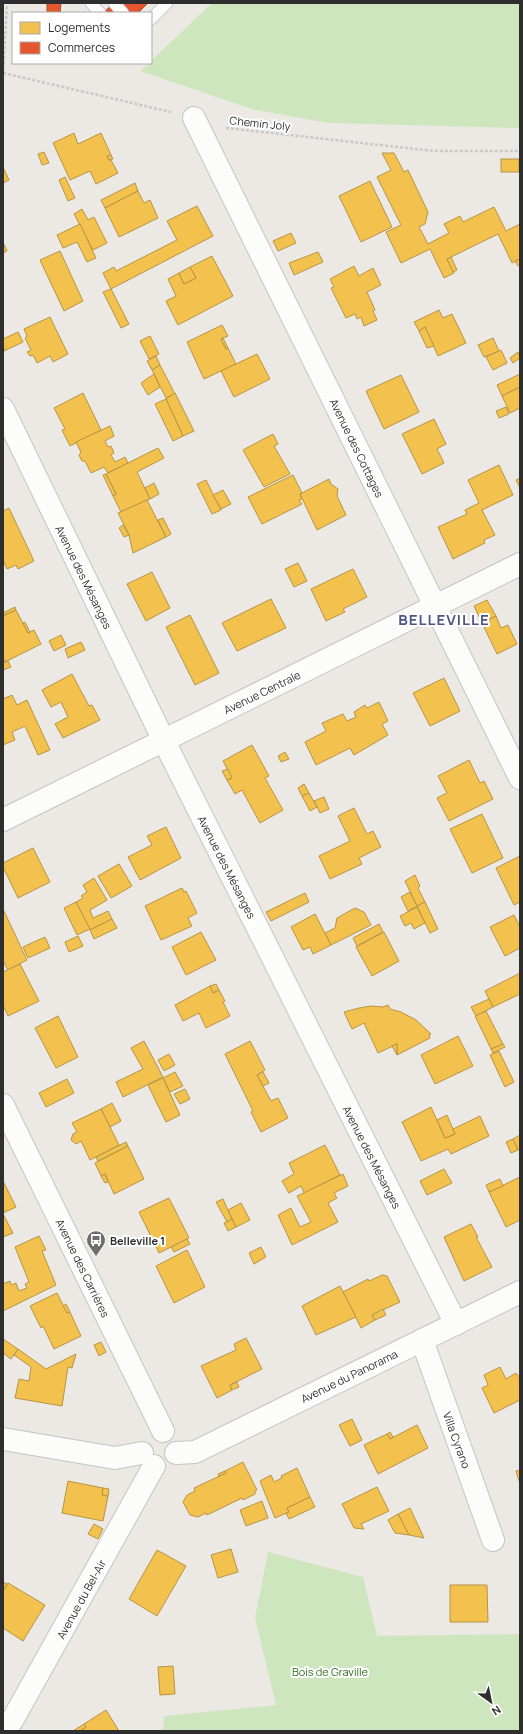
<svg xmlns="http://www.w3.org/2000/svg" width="523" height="1734" viewBox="0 0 523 1734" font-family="Manrope,sans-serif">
<rect width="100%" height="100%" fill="#ece8e4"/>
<g fill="#cee6be">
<path d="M212 3H520V128L329 123 255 110 140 71 151 63V61Z"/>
<path d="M268 1552 363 1577 377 1636 520 1634V1731H163L164 1716 276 1705 255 1618Z"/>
</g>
<g fill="#f2c14e" stroke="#b79544">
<path d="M74 133 78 144 101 133 111 155 107 156 109 160H111L118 173 96 184 90 171 70 180 53 143Z"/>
<path d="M44 152 49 163 42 165 38 154Z"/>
<path d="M382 153H394L404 172 408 170 428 212 425 224 419 227 428 244 449 233 444 224 460 216 463 222 494 207 506 231 520 224V259L512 263 498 234 447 259 454 273 444 278 430 249 401 263 386 232 401 225 377 177 391 170Z"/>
<path d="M111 155 113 159 109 160 107 156Z"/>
<rect x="501" y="159" width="18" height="13"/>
<path d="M3 167 9 180 3 183Z"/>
<path d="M65 177 75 198 68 201 59 180Z"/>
<path d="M370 181 392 227 361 242 339 196Z"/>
<path d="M135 183 138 191 105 208 101 200Z"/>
<path d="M138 191 144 203 150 200 158 218 119 237 105 208Z"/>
<path d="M197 206 213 236 111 289 103 273 114 267 116 271 177 240 167 221Z"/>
<path d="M82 209 88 220 94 217 107 243 93 250 74 214Z"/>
<path d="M80 224 96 258 87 262 77 242 63 248 57 235Z"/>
<path d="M291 233 296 243 278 251 273 241Z"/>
<path d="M3 242 7 251 3 253Z"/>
<path d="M60 251 83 301 64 311 40 260Z"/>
<path d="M318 252 323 262 294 275 289 263Z"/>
<path d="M212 256 233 296 178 325 166 301 176 296 168 279 179 273 184 284 196 278 190 267Z"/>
<path d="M451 257 457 270 453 272 447 259Z"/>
<path d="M520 259V265L518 266 515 261Z"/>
<path d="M354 266 359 276 373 268 381 285 367 292 375 310 373 311 377 320 364 326 361 317 357 319 355 314 346 318 331 288 334 287 330 279Z"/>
<path d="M190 267 196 278 184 284 179 273Z"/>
<path d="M111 289 129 324 121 328 103 292Z"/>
<path d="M439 310 443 318 452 314 466 343 438 356 425 327 419 331 414 322Z"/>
<path d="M50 317 68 354 53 362 50 356 37 363 33 355 30 356 27 352 31 350 25 338 27 336 24 329Z"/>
<path d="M222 325 228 336 221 339 226 349 228 348 236 364 204 379 187 342Z"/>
<path d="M425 327 434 346 427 348 419 331Z"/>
<path d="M18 332 23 342 4 351 3 339Z"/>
<path d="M150 336 159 354 149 359 140 341Z"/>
<path d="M223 338 228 348 226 349 221 339Z"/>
<path d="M493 338 499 351 484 357 478 345Z"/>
<path d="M501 350 507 363 493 370 486 357Z"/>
<path d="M518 352 520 358 513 363 510 358Z"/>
<path d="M257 354 270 379 234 397 221 371Z"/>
<path d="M156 356 160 365 152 370 147 361Z"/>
<path d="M160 365 175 394 166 398 152 370Z"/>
<path d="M154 374 160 387 148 395 141 383Z"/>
<path d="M520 374V387L502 396 497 385Z"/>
<path d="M401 375 419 412 384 429 366 391Z"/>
<path d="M520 387V408L510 413 502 396Z"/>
<path d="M83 393 101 430 70 446 62 430 65 429 54 408Z"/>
<path d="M175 393 194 431 183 436 166 399Z"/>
<path d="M166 399 183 436 173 441 155 404Z"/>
<path d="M506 407 509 414 499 418 496 411Z"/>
<path d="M434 419 446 444 437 449 444 463 422 474 402 434Z"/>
<path d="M110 426 114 436 105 441 108 447 111 446 114 453 111 455 115 462 125 457 128 463 108 473 104 467 91 473 85 461H82L79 455 81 452 76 442Z"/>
<path d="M273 434 278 444 274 446 290 474 264 487 243 450Z"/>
<path d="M158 448 164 458 137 472 150 499 121 512 113 496 116 494 106 474Z"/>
<path d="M499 465 513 495 482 510 495 535 484 540 485 543 453 559 438 527 467 514 465 510 479 503 468 480Z"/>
<path d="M106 474 116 494 113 496 103 475Z"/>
<path d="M293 475 302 493 300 494 302 499 299 500 302 504 262 524 248 497Z"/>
<path d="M520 478V488L516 480Z"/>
<path d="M329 479 331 484 338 489 337 496 346 515 317 530 300 494Z"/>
<path d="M206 480 221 510 212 514 197 484Z"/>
<path d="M154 483 159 494 150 499 145 488Z"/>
<path d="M223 490 231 504 221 509 213 495Z"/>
<path d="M147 500 166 537 133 553 129 535 118 513Z"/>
<path d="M9 508 34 561 18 569 16 565 7 569 3 560V511Z"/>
<path d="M163 518 171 534 166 537 158 520Z"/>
<path d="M123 525 129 535 124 537 119 528Z"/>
<path d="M298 563 307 581 294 587 285 569Z"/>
<path d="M353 569 367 597 343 609 345 612 326 621 311 589Z"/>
<path d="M152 572 170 608 146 621 127 584Z"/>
<path d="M271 599 286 628 237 651 222 623Z"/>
<path d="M487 600 496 616 482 623 474 606Z"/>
<path d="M15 607 16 610 3 616V613Z"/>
<path d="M16 610 28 633 34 630 41 644 5 662 3 657V616Z"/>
<path d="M190 615 219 673 195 685 166 627Z"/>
<path d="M496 616 501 628 508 625 517 644 497 654 482 623Z"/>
<path d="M25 622 30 632 28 633 23 623Z"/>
<path d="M61 635 66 645 54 651 49 641Z"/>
<path d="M81 642 85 650 68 658 65 649Z"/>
<path d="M8 661 11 667 3 670V663Z"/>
<path d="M72 674 89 706 92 705 100 720 63 738 55 724 68 717 61 702 51 707 42 690Z"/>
<path d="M444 678 460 711 430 726 413 693Z"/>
<path d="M12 695 17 705 27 700 50 750 38 755 25 726 12 732 15 740 3 745V699Z"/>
<path d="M379 702 388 721 382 724 388 735 354 755 350 748 316 765 305 742 326 731 322 723 343 714 347 721 356 717 354 712 365 705 367 708Z"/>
<path d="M252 745 269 776 265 778 283 810 260 823 242 790 235 794 227 780 232 778 223 761Z"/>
<path d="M285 752 289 759 281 762 278 756Z"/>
<path d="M469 760 480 783 484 781 493 799 449 821 437 798 447 793 438 776Z"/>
<path d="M228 769 232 778 227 780 222 771Z"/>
<path d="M304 784 309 793 302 796 298 788Z"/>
<path d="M309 793 317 807 310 811 302 796Z"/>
<path d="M324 797 329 809 320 813 314 801Z"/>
<path d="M354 808 367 834 373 831 381 847 359 858 362 864 330 879 319 856 350 841 338 816Z"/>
<path d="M482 814 503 858 472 873 450 829Z"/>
<path d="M166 827 181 858 140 880 128 857 152 845 147 836Z"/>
<path d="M33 848 50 882 18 898 3 867V863Z"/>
<path d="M520 856V902L514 905 496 868Z"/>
<path d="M119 864 132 886 111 898 98 876Z"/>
<path d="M415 875 420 886 418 888 425 902 417 906 405 881Z"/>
<path d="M94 878 107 900 90 910 93 918 108 911 112 919 90 930 76 902 83 898 81 896 87 892 83 885Z"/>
<path d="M182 888 184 892 186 891 197 913 188 918 192 926 161 940 145 906Z"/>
<path d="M410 892 417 906 408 911 401 897Z"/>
<path d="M305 893 309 902 271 921 266 912Z"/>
<path d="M76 902 90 929 77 935 64 908Z"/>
<path d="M425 902 438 929 430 933 417 906Z"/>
<path d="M417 907 425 923 414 929 411 923 405 926 400 916Z"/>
<path d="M355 908 364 912 371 925 331 945 325 933 335 928 337 918Z"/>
<path d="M3 909 27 960 8 970 3 961Z"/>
<path d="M315 914 331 945 313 954 310 947 303 950 291 927Z"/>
<path d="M514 915 520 927V948L505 956 490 927Z"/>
<path d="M112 919 117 928 94 939 90 930Z"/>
<path d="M379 924 383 932 357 946 353 938Z"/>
<path d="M201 932 216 960 186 975 172 947Z"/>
<path d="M384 932 399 961 372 976 356 947Z"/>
<path d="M78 936 83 946 69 952 65 942Z"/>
<path d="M45 937 50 948 28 958 23 947Z"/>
<path d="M20 964 39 1001 8 1016 3 1005V972Z"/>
<path d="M520 973V994L493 1007 485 991Z"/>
<path d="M216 984 219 990 213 993 210 986Z"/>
<path d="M210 986 213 993 219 990 225 1001 223 1002 230 1016 206 1028 199 1013 183 1021 175 1005Z"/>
<path d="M489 999 493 1007 476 1016 471 1007Z"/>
<path d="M388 1005 390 1009 401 1012 416 1020 431 1034 429 1035 430 1038 397 1055V1044L378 1053 364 1023 352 1029 344 1012 359 1008 371 1006 383 1007Z"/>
<path d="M486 1011 503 1044 491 1049 475 1016Z"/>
<path d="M58 1016 78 1057 56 1068 35 1028Z"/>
<path d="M458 1036 473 1066 435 1084 421 1055Z"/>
<path d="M144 1041 163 1077 123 1097 116 1082 143 1069 131 1048Z"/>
<path d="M250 1041 265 1070 257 1075 271 1101 278 1098 288 1118 261 1132 251 1112 253 1111 225 1054Z"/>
<path d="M397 1044V1055L392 1046Z"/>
<path d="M503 1044 505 1047 493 1053 491 1049Z"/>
<path d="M499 1051 514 1082 505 1087 490 1055Z"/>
<path d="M169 1054 175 1065 164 1071 158 1060Z"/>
<path d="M175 1072 183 1086 170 1092 163 1078Z"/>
<path d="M263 1072 269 1083 263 1086 257 1075Z"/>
<path d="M163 1078 180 1115 166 1122 148 1085Z"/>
<path d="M67 1079 74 1093 46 1107 39 1093Z"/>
<path d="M185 1089 190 1099 180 1104 174 1094Z"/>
<path d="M112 1103 121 1121 110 1127 101 1109Z"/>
<path d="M431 1107 445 1138 455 1134 453 1129 480 1116 489 1136 451 1154 448 1149 421 1161 402 1122Z"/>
<path d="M101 1109 119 1145 90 1160 81 1141 76 1144 71 1140 73 1134 77 1132 72 1123Z"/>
<path d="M447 1115 455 1134 445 1138 437 1120Z"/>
<path d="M520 1135V1149L518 1150 513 1139Z"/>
<path d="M513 1139 518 1150 511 1153 506 1142Z"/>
<path d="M126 1142 128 1146 98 1161 96 1157Z"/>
<path d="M325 1145 340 1175 304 1193 301 1186 289 1193 282 1181 294 1174 289 1163Z"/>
<path d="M128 1146 144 1179 114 1194 105 1174 101 1176 95 1163Z"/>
<path d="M444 1169 452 1183 427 1195 420 1181Z"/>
<path d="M105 1174 108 1182 105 1183 101 1176Z"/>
<path d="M343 1174 348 1186 334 1193 337 1198 328 1203 338 1222 292 1245 278 1215 291 1208 300 1227 311 1222 297 1196Z"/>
<path d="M520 1177V1220L506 1227 489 1192Z"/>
<path d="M500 1179 503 1186 489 1192 486 1185Z"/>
<path d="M3 1181 16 1207 3 1213Z"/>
<path d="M169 1198 189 1238 159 1253 139 1212Z"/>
<path d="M223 1199 232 1219 227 1222 216 1202Z"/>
<path d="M241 1203 250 1220 236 1227 228 1210Z"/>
<path d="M3 1214 13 1233 3 1237Z"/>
<path d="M232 1219 236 1227 228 1231 224 1223Z"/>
<path d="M471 1224 478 1237H476L492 1267 464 1281 444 1237Z"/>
<path d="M39 1236 46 1250 42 1251 56 1285 3 1311V1284L10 1281 11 1285 16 1283 19 1291 27 1288 25 1284 29 1282 15 1247Z"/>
<path d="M187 1239 190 1244 174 1252 171 1247Z"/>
<path d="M261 1247 266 1257 254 1264 249 1253Z"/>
<path d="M187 1250 205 1287 174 1303 156 1266Z"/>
<path d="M382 1275 387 1276 400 1302 372 1315 375 1320 361 1328 343 1292 368 1279 369 1281Z"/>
<path d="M340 1286 356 1317 316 1335 302 1306Z"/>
<path d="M57 1293 67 1313 70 1312 81 1336 54 1349 43 1326 41 1328 30 1306Z"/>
<path d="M66 1304 70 1312 67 1313 63 1306Z"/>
<path d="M383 1309 386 1315 375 1320 372 1315Z"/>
<path d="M246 1338 262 1369 230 1385 232 1390 217 1398 201 1366 236 1350 234 1344Z"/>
<path d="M3 1339 18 1349 11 1359 3 1353Z"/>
<path d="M101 1342 106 1352 99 1356 94 1345Z"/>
<path d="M18 1349 46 1369 76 1354 72 1368 68 1367 62 1406 15 1398 19 1379 29 1381 31 1367 14 1355Z"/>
<path d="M500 1367 506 1379 516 1373 520 1378V1400L494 1413 482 1388 488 1385 484 1375Z"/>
<path d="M237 1382 239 1387 232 1390 230 1385Z"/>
<path d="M352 1419 362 1440 350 1446 339 1425Z"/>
<path d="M417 1425 428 1448 378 1474 364 1445 387 1434 390 1439Z"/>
<path d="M390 1432 393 1437 390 1439 387 1434Z"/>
<path d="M243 1462 257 1490 255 1491V1494L243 1500 242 1498 207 1515 206 1513 198 1517 190 1515 183 1502 187 1495 195 1491 194 1488 226 1473 225 1471Z"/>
<path d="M297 1468 310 1497 287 1508 289 1512 275 1518 260 1481 271 1475 274 1482 282 1478 281 1476Z"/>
<path d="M520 1470V1484L516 1471Z"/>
<path d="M225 1471 226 1473 219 1476 218 1474Z"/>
<path d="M68 1481 103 1488 102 1495 108 1496 103 1521 62 1513Z"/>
<path d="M377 1487 389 1511 361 1524 364 1529 354 1528 342 1504Z"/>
<path d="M103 1488 109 1489 108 1496 102 1495Z"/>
<path d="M310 1497 315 1507 289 1519 286 1513 289 1512 287 1508Z"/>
<path d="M262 1501 268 1518 246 1526 240 1510Z"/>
<path d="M410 1508 424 1538 409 1535 398 1514Z"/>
<path d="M398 1514 409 1535 395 1533 388 1520Z"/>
<path d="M94 1524 103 1529 98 1539 88 1534Z"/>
<path d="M231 1549 238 1572 218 1578 211 1555Z"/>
<path d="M157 1550 186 1566 157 1616 129 1599Z"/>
<path d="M3 1582 7 1584 3 1591Z"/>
<path d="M8 1583 45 1605 23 1641 3 1628V1591Z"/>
<path d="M450 1585H487L488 1622H450Z"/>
<path d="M173 1666 175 1694 160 1695 158 1667Z"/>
<path d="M106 1710 119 1731H80L86 1727 84 1724Z"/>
<path d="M84 1724 86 1727 80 1731H73Z"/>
</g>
<g fill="#e4572e" stroke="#ad4b2e">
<path d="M47 3H61L60 13H47Z"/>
<path d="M114 3H148L138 13H103Z"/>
</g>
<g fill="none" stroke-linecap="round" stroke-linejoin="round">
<defs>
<g id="service">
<path d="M91 3 100 13"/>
<path d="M114 3 123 13"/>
<path d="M151 19 167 3"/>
</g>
<g id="minor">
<path d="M194 118 520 778"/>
<path d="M3 409 164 741 456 1324"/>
<path d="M3 820 520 564"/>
<path d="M3 1105 163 1431"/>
<path d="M422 1340 493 1540"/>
<path d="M3 1439 115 1458 142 1453"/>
<path d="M176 1453 195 1452 520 1292"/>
<path d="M5 1731 13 1719 154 1466"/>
</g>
</defs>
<use href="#service" stroke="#c5c4c5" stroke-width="13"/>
<use href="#minor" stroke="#c5c4c5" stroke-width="24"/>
<g stroke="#c9c9c8" stroke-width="2.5" stroke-dasharray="3 2" stroke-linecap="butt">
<path d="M3 73 171 112"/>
<path d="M3 74 7 3"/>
<path d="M226 128 434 151H520"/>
</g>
<use href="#service" stroke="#fcfcfb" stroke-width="11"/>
<use href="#minor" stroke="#fcfcfb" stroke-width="22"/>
</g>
<defs>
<symbol id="bus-pin" viewBox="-11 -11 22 30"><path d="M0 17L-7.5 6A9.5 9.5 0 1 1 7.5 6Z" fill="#706f6e" stroke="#fff"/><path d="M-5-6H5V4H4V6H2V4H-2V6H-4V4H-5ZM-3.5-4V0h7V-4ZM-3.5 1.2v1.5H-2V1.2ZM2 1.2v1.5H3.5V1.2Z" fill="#fff"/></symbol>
</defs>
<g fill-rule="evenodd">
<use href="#bus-pin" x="85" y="1229" width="22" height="30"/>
</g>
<g text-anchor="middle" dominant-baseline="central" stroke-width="4" stroke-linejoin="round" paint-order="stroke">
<g font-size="11" fill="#2e2e2e" stroke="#fff">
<text transform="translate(260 123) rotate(6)">Chemin Joly</text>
<text transform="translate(357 448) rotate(64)">Avenue des Cottages</text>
<text transform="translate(84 577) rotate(64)">Avenue des Mésanges</text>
<text transform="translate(262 692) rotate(-26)">Avenue Centrale</text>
<text transform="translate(227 867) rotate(63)">Avenue des Mésanges</text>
<text transform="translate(372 1157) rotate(63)">Avenue des Mésanges</text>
<text transform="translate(83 1268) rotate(64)">Avenue des Carrières</text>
<text transform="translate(349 1376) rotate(-26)">Avenue du Panorama</text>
<text transform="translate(457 1440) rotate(70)">Villa Cyrano</text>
<text transform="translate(81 1599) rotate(-61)">Avenue du Bel-Air</text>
</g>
<g font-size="11" font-weight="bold" fill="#2e2e2e" stroke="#fff" text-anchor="start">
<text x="110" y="1240">Belleville 1</text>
</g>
<g font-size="11" fill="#2c6e1b" stroke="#fff">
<text x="330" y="1671">Bois de Graville</text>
</g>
<g font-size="15" font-weight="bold" letter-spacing="1" fill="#4d5680" stroke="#fff">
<text x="444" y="619">BELLEVILLE</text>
</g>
</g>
<rect width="523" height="1734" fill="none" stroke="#2e2e2e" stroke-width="8"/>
<rect x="12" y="12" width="140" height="52" fill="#ffffff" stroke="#ababab"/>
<rect x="20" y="22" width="20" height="12" fill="#f2c14e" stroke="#ababab"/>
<text x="48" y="32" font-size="12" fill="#2e2e2e">Logements</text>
<rect x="20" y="42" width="20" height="12" fill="#e4572e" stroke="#ababab"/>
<text x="48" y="52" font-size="12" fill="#2e2e2e">Commerces</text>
<g transform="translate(491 1702) rotate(147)" stroke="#ffffff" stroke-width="3" paint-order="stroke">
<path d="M0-3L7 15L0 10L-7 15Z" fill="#2e2e2e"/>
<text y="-6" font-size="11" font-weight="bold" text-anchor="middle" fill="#2e2e2e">N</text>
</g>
</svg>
